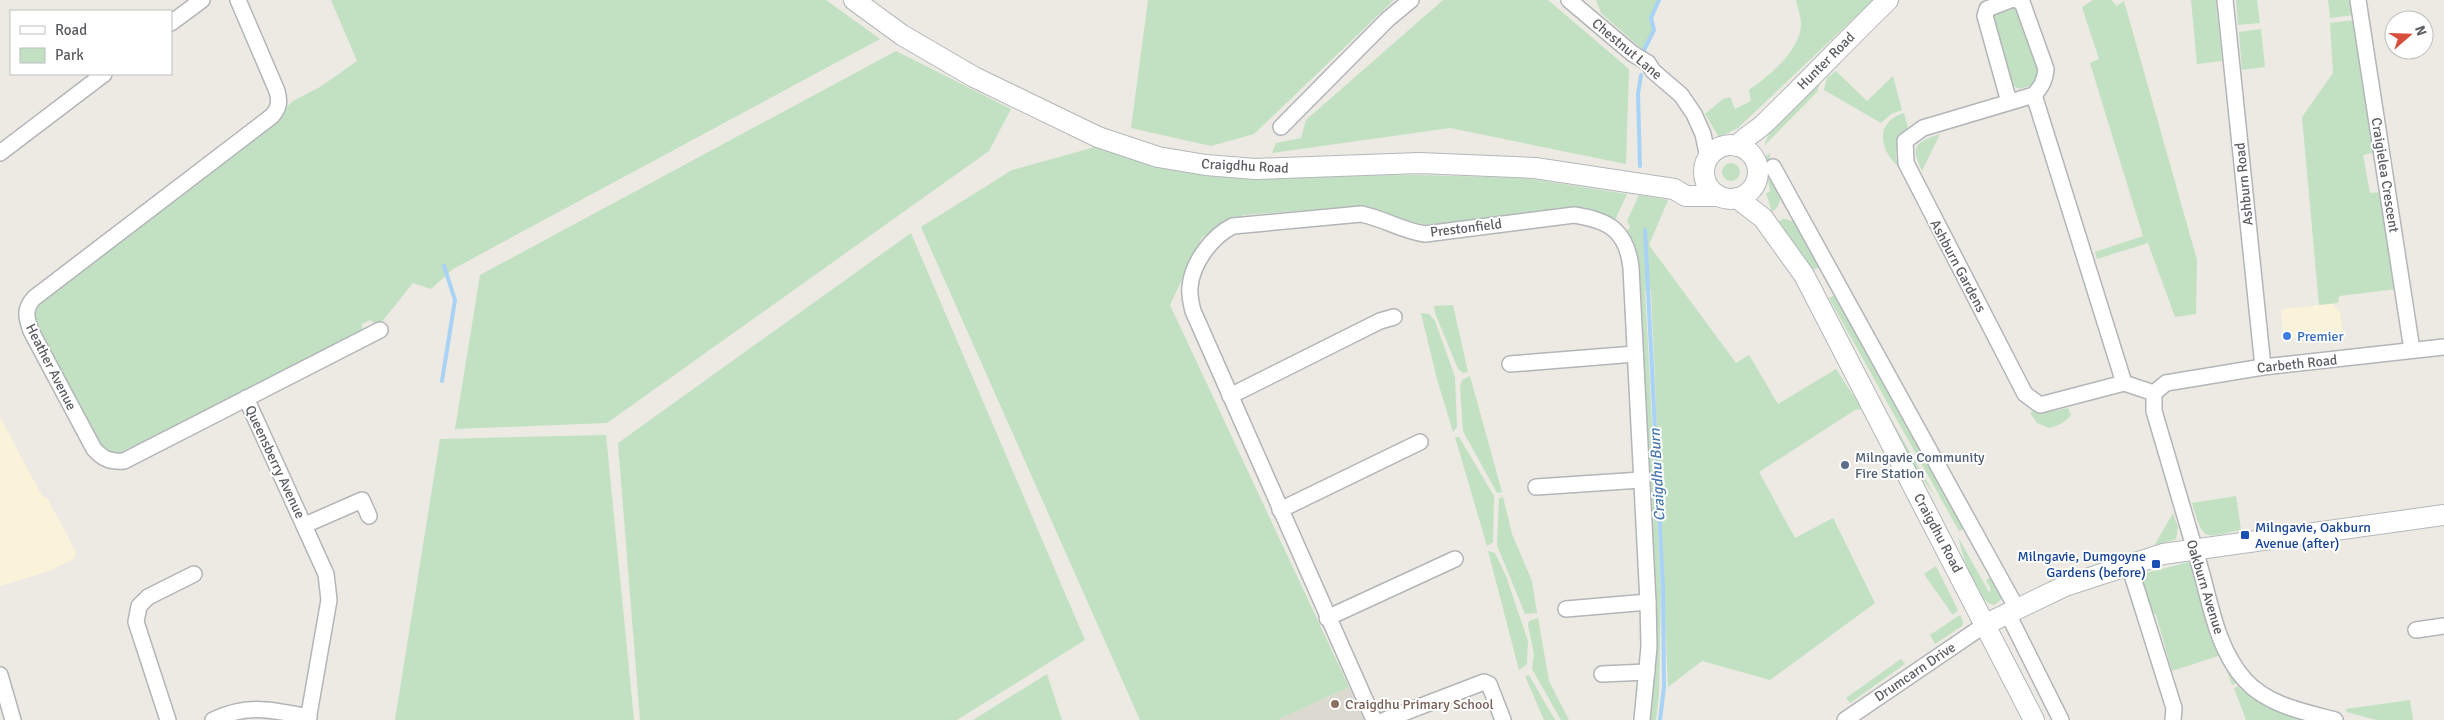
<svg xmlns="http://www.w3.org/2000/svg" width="2444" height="720" viewBox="0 0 2444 720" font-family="Signika,sans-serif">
<rect width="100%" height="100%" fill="#eceae2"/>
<g fill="#faf3d9">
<path d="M2332 303 2340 312 2343 331 2287 339 2283 336 2281 310Z"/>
<path d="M0 417 42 496 47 498 76 552 75 558 49 571 0 586Z"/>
</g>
<path fill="#dcd9d1" d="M1349 687 1364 720H1277Z"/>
<g fill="#c1e1c2">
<path d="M331 0H826L880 39 453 269 431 289 413 283 381 323 375 324 370 320 362 324V332L123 455 104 453 32 323 37 301 264 129 293 101 320 87 357 61Z"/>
<path d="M1148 0H1394L1254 134 1211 146 1131 128Z"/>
<path d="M1443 0H1548L1629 69 1626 164 1450 128 1272 153 1276 143 1301 138 1306 120Z"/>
<path d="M1596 0H1660L1652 18 1655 30 1643 50 1601 13Z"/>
<path d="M1796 0H1873L1738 128 1719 137 1705 114 1723 99 1730 97 1735 109 1751 101 1749 90C1768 77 1802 49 1801 23 1801 16 1797 7 1796 0Z"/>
<path d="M2093 0H2111L2117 6 2124 1 2197 260 2196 314 2175 317 2148 243 2097 259 2095 252 2143 236 2090 63 2099 59 2082 7Z"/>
<path d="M2191 0H2216L2222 61 2197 64Z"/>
<path d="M2236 0H2257L2260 23 2238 25Z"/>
<path d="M2328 0H2353L2354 15 2330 18Z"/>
<path d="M2017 4 2041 70 2033 85 2020 89 2009 84 1990 13Z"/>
<path d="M2355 20 2376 152 2363 155 2370 193 2382 192 2397 289 2339 296 2338 303 2319 305 2302 117 2333 73 2330 23Z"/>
<path d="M2261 29 2265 67 2242 70 2239 32Z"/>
<path d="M896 51 1011 109 989 151 607 423 455 429 480 275Z"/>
<path d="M1836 71 1867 101 1893 76 1902 110 1891 114 1881 123 1824 90 1827 78Z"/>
<path d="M1820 82 1817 92 1764 146 1770 131Z"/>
<path d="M1904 113 1908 127C1899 139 1893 150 1898 166 1879 150 1875 121 1904 113Z"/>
<path d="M1940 134 1922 171C1910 147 1915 142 1940 134Z"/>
<path d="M1095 147 1239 176 1418 175 1525 178 1627 194 1615 220 1570 208 1434 228 1357 206 1244 215 1202 237 1170 305 1349 687 1277 720H1140L921 227 1012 170Z"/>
<path d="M1770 153C1766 173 1793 197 1772 212L1766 193 1770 192 1765 157Z"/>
<circle cx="1731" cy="172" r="9"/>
<path d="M1639 195 1668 200 1649 245 1736 363 1749 355 1778 404 1836 369 1862 409 1855 410 1759 472 1795 538 1833 518 1875 603 1770 680 1702 661 1668 687 1651 290H1645L1661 589 1659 695 1656 720H1648L1625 233 1630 227 1627 221Z"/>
<path d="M1783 219C1802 218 1813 252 1821 266L1810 272 1777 223Z"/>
<path d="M911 233 1085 640 957 720H640L618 443Z"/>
<path d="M1837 294 1966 527 1959 531 1829 298Z"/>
<path d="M1453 305 1468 372 1463 373 1458 369 1435 313 1434 306Z"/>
<path d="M1421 313 1429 314 1435 321 1455 377 1457 427 1453 432 1437 379Z"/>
<path d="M1857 360 1937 499 1919 474 1916 476Z"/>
<path d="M1470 376 1502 492 1497 493 1463 431 1460 387 1462 380Z"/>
<path d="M2068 408 2071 415C2065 422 2059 426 2049 428L2037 423 2030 413 2034 410 2049 412Z"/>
<path d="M606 435 634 720H395L440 439Z"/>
<path d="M1455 437H1459L1494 496 1493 542 1487 546Z"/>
<path d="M2236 496 2241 530C2202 538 2204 542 2192 503Z"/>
<path d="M1503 497 1512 534 1532 581 1537 613 1525 614 1497 545 1499 498Z"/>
<path d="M2173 513 2178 527 2176 539 2154 546Z"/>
<path d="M1958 537 1989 592 1991 590 1986 580 1994 575 2005 600 2002 599 1994 605C1974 601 1963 555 1958 537Z"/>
<path d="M1488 551 1495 553 1506 576 1528 641 1527 664 1519 670Z"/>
<path d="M2189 562 2221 655 2240 682 2232 685 2221 655 2172 671 2156 615 2148 609 2138 575Z"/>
<path d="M1936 566 1958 610 1954 614H1952L1924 574Z"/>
<path d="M1960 615 1963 622 1962 626 1935 644 1930 635Z"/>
<path d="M1538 618 1549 681 1569 720H1561L1532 669 1534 654 1528 625 1529 621Z"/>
<path d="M1901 659 1905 664 1850 703 1846 698Z"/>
<path d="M1047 674 1062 720H973Z"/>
<path d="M1529 675 1555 720H1544L1525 676Z"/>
<path d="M2239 686 2240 689 2245 687 2301 720H2246L2234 688Z"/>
<path d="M2410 700 2413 720H2376L2347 712 2346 709Z"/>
</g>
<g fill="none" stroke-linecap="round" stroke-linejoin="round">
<g stroke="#a8d2f6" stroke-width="4">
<path d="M1644 50 1654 30 1651 18 1659 0"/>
<path d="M1640 166 1638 94 1641 75"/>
<path d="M1645 230 1663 589 1664 687 1660 720"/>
<path d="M442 381 455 300 444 266"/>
</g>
<defs>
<g id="street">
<path d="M238 0 277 91C280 102 279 108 272 116L34 298C24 309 26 317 31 331L94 449C103 459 110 462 124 461L380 330"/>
<path d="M1569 0 1633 54 1648 63 1653 71 1681 95 1694 114 1703 134 1708 158"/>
<path d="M2016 0 2022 2 2046 69C2045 81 2041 87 2034 95L1923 128 1905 141 1906 163 2025 394 2040 405 2124 383"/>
<path d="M2225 0 2263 367"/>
<path d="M2358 0 2412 350"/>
<path d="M171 23 202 0"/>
<path d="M2034 95 2124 383 2154 393"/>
<path d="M2009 102 1985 16 1987 9 2010 0"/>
<path d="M1281 127 1388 19 1411 0"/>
<path d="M0 153 104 74"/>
<path d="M1773 167 2016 607"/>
<path d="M1510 364 1635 354"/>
<path d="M2154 393V411C2168 460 2183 508 2197 557 2210 598 2215 647 2245 680 2267 705 2305 712 2335 720"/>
<path d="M2154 393 2166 383 2263 367 2444 347"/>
<path d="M1230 396 1380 321 1394 317"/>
<path d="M246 398 326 574 329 600 308 720"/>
<path d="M1536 487 1641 480"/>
<path d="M1280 510 1420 442"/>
<path d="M305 525 362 500 369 516"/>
<path d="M2129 565 2174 708 2173 720"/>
<path d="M1566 609 1648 602"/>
<path d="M2007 612 2061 720"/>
<path d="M1327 618 1455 559"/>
<path d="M2416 630 2444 626"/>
<path d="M1602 674 1647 672"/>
<path d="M0 675 13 720"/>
<path d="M168 720 136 622 139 606 148 597 194 574"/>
<path d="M213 720C248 703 273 710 309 717"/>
<path d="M1374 720 1193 311C1191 303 1189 295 1190 287 1192 263 1212 236 1233 226L1361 214C1383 218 1402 231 1425 234L1574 215C1609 220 1627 231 1631 268L1648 602 1649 647 1642 720"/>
<path d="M1385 720 1484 682 1489 684 1503 720"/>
<path d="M1845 720 1986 624"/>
</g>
<g id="secondary">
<path d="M854 0 902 35 974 77 1098 137 1158 157 1206 165 1255 169 1419 163 1535 168 1674 189 1686 196H1718"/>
<circle cx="1731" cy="172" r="27"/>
<path d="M1737 146C1746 136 1757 131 1766 122 1807 82 1847 40 1888 0"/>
<path d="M1737 198 1763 218 1804 275 2034 720"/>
<path d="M1986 624 2065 586 2163 554 2444 515"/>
</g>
</defs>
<use href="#street" stroke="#b3b5b9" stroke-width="18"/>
<use href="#secondary" stroke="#b4b7bb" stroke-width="22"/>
<use href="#street" stroke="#fff" stroke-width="15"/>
<use href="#secondary" stroke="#fff" stroke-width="20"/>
</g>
<circle fill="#3f7fe0" stroke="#fff" stroke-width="2" cx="2287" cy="336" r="5"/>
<circle fill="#5c6f8a" stroke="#fff" stroke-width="2" cx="1845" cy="465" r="5"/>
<g fill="#1a4fb4" stroke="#fff" stroke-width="2">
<rect x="2240" y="530" width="10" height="10" rx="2.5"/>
<rect x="2151" y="559" width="10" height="10" rx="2.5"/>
</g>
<circle fill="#8d6e63" stroke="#fff" stroke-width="2" cx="1335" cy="704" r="5"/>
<g text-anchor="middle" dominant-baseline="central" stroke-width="4" stroke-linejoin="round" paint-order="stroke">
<g font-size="14" fill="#5b5e62" stroke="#fff">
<text transform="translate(1627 49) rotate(40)">Chestnut Lane</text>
<text transform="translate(1826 61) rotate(-45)">Hunter Road</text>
<text transform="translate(1245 166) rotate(3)">Craigdhu Road</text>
<text transform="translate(2385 175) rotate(81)">Craigielea Crescent</text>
<text transform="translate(2244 184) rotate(-96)">Ashburn Road</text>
<text transform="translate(1466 228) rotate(-7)">Prestonfield</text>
<text transform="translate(1958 266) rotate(62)">Ashburn Gardens</text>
<text transform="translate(2297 364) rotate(-6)">Carbeth Road</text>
<text transform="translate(51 367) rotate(63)">Heather Avenue</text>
<text transform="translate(275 462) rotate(65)">Queensberry Avenue</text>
<text transform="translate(1938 533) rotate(62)">Craigdhu Road</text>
<text transform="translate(2205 587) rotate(73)">Oakburn Avenue</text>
<text transform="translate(1915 672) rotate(-34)">Drumcarn Drive</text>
</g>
<g font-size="14" fill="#366cbe" stroke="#fff" text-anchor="start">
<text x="2297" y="336">Premier</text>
</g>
<g font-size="14" fill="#4e5e75" stroke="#fff" text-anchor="start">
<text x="1855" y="457">Milngavie Community<tspan x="1855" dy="16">Fire Station</tspan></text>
</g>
<g font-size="14" fill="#164399" stroke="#fff" text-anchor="start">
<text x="2255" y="527">Milngavie, Oakburn<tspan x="2255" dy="16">Avenue (after)</tspan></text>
<text x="2146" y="556" text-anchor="end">Milngavie, Dumgoyne<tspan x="2146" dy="16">Gardens (before)</tspan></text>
</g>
<g font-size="14" fill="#785e54" stroke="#fff" text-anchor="start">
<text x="1345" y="704">Craigdhu Primary School</text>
</g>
<g font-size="15" font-style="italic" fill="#4b79af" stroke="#fff">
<text transform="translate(1657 475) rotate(-93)">Craigdhu Burn</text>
</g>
</g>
<rect x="10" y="10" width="162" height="65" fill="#ffffff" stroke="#bdbfc0"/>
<rect x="20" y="26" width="25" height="8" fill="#ffffff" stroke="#bdbfc0"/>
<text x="55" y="35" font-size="15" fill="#5b5e62">Road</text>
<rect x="20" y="48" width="25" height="15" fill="#c1e1c2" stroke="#bdbfc0"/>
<text x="55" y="60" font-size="15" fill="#5b5e62">Park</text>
<g transform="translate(2409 35) rotate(70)"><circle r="24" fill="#ffffff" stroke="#bdbfc0"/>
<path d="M0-4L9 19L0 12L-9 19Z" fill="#d84d3c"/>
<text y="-8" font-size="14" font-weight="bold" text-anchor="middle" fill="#5b5e62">N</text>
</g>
</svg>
